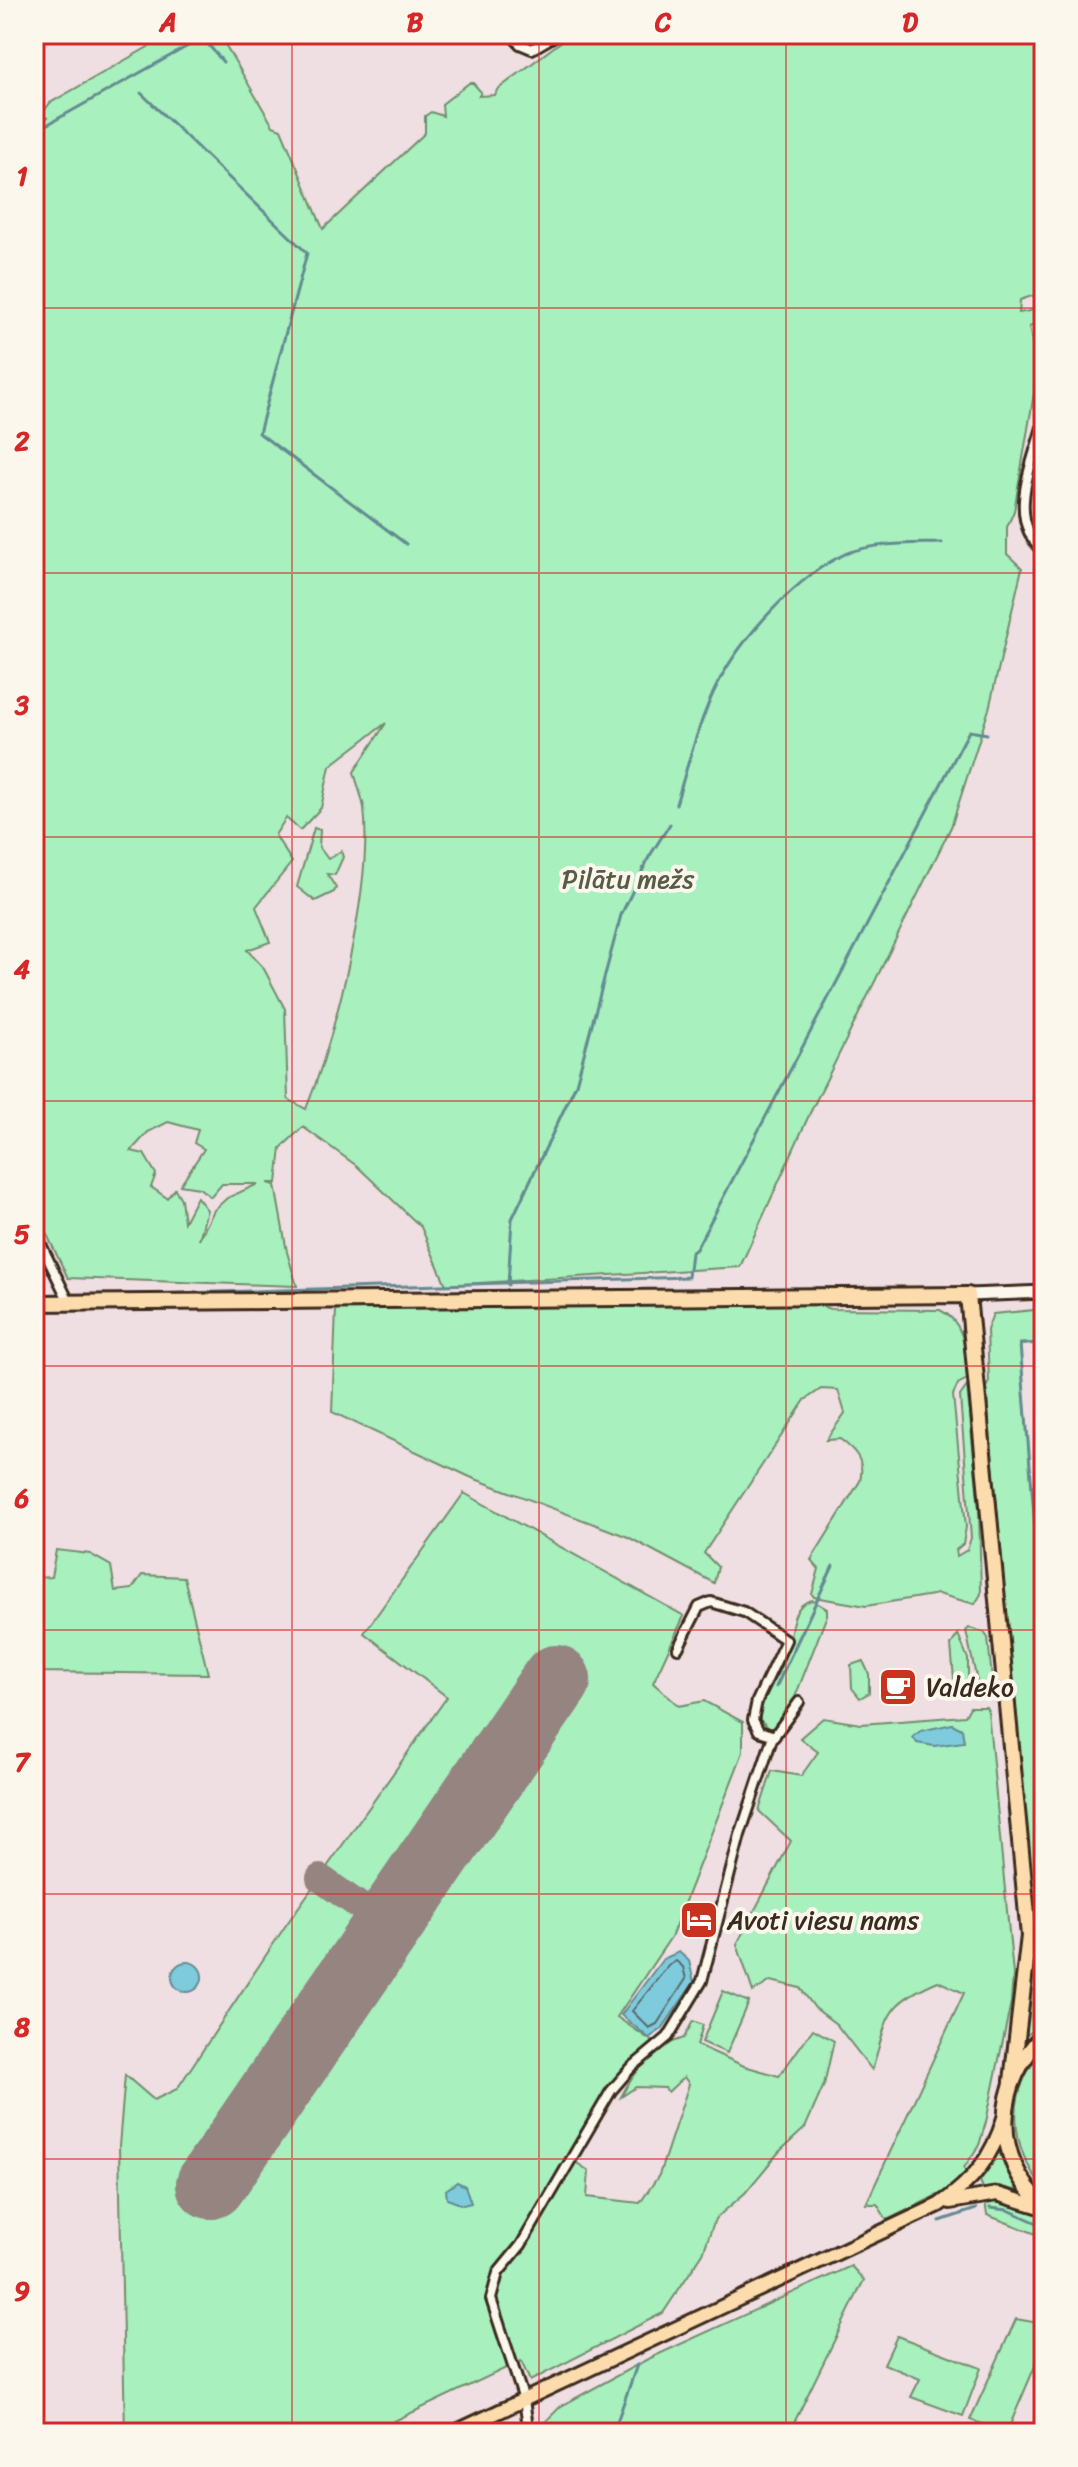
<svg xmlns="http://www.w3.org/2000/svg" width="1078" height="2467" viewBox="0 0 1078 2467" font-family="Sriracha,sans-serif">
<rect width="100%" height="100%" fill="#efdee2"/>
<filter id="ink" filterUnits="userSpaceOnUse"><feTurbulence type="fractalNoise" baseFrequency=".0125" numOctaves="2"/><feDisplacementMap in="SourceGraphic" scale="16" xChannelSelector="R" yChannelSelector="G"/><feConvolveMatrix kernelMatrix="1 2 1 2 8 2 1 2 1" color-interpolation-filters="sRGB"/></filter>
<g filter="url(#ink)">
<g fill="#a8f0be" stroke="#728d6e" stroke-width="2" fill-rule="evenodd">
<path d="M171 34H219L273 126 281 129 323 229 425 133V116L431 112 443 116 442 104 469 83H473L481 92 479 96 495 95 497 90 571 34H1044V292L1020 300 1019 313 1044 308V321L1029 327 1038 370 1014 511 1007 527V554L1022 568 989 709 951 827 810 1113 740 1267 446 1285 421 1227 357 1166 303 1127 281 1148 277 1183H268L275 1185 287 1252 297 1286 68 1278 34 1208V129L47 118 34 110 44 111 50 103ZM386 723 354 772C357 784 362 796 364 808 373 886 335 1037 306 1109L288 1099 285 1009 263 967 247 950 270 942 256 907 292 862 275 835 286 818 300 830 321 808 330 766ZM168 1122 198 1130 194 1143 204 1149 180 1185 199 1188 211 1197 222 1184H258L227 1198 214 1210 199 1240 207 1210 197 1197 184 1222 181 1199 175 1189 167 1198 151 1187 156 1174 144 1154 131 1151 148 1132Z"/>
<path d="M314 828 320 830 319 847 328 859 341 851 343 857 335 875 327 874 336 888 334 892 315 901 297 887Z"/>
<path d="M816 1304 830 1309 940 1310C967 1323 965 1352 967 1379L958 1384 953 1395 966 1527 963 1544 956 1550 957 1556 967 1550 971 1538 960 1396 967 1386 979 1509 981 1594 975 1604 938 1594 866 1606 814 1597 812 1594 819 1569 811 1560 860 1481C865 1460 856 1451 840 1439L826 1440 845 1413 838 1390 821 1389 805 1400 704 1553 718 1567 714 1583 628 1537 470 1477 332 1412 336 1309Z"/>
<path d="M1044 1309V1343L1020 1345 1044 1635V1943L1037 1930 1032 1895 986 1387 989 1382 987 1330 993 1314Z"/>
<path d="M464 1493 684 1616 653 1683 679 1706 704 1701 743 1722V1752L671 1937 617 2017 656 2044 614 2079 571 2153 574 2161 589 2171 587 2197 640 2203 659 2175 689 2084 684 2077 668 2092 665 2088 636 2087 621 2097C634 2071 656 2046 684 2038L693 2021 703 2025 697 2045 744 2066 779 2076 813 2029 834 2041 824 2085 805 2128 779 2152 745 2193 715 2219 703 2253 663 2313 530 2381 521 2361 369 2433H309L308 2429 285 2433H125L119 2146 125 2075 154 2100 177 2089 286 1925 447 1697 364 1633Z"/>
<path d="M56 1550 90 1554 111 1566 115 1591 132 1589 142 1575 184 1577 208 1674 34 1672V1578L51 1577Z"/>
<path d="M812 1600 827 1609V1615L790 1710 778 1728 770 1729 760 1720 759 1713C767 1691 782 1670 788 1648 792 1632 790 1605 812 1600Z"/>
<path d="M969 1628 984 1632 988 1638 992 1679 980 1687 977 1681 966 1631Z"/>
<path d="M958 1634 968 1659V1689L954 1679 951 1645Z"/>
<path d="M863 1661 869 1674V1693L860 1698 852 1688 851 1665Z"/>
<path d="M970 1707H986L988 1711 1013 1974 1011 2002 986 2122 979 2145 964 2168 967 2175 956 2186 887 2220 877 2204H866L964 1993 938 1981C882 2005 889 2017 872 2070L836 2024 815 2008 800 1988 771 1981 753 1992 737 1944 791 1841 759 1811 772 1771 801 1776 818 1752 800 1738 823 1718 861 1724 965 1716Z"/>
<path d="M1039 1964 1044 1969V2023L1024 2037 1033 1965Z"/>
<path d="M723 1991 749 2002 727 2053 702 2042Z"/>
<path d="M1044 2050V2188C1009 2148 1005 2090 1044 2050Z"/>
<path d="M999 2152 1018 2190 983 2188 980 2181Z"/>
<path d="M985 2201 1008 2202 1044 2217V2237L987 2215Z"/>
<path d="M851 2266 864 2280 789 2433H547L541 2426 561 2406 646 2360Z"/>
<path d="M1016 2319 1044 2324V2345L1007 2432 970 2420Z"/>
<path d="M897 2336 981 2368 963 2416 911 2397 920 2379 884 2364Z"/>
</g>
<g fill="#7ecbdd" stroke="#638b91" stroke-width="2">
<path d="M952 1724 962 1729 964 1742 934 1746 917 1743 913 1737 921 1731Z"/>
<path d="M679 1952 689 1961 694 1982 662 2029 649 2038 621 2015 663 1959Z"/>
<circle cx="187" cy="1977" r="15"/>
<path d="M457 2182 465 2186 471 2203 463 2205 447 2199 446 2190Z"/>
</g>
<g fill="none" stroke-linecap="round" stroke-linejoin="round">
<path stroke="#566a6a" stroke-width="2" d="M676 1961 683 1967 686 1979 657 2024 649 2028 632 2011 668 1966Z"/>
<g stroke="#638b91" stroke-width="3">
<path d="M141 93 307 253 259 433 406 544"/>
<path d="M34 132 195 42 207 43 223 62"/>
<path d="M676 804C688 765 699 720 718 683 742 637 797 576 845 554 874 542 911 544 942 543"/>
<path d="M508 1285 512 1219 576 1084 621 915 649 857 670 824"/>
<path d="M93 1296 688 1277 691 1253 696 1249 969 731 987 734"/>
<path d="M1044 1343 1020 1344 1044 1635"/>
<path d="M776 1687 833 1566"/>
<path d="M990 2208 1008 2210 1044 2226"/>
<path d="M940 2221 976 2209"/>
<path d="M613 2433 637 2365"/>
</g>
<path stroke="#958480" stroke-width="28" d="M320 1878 388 1926"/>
<path stroke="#958480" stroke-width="70" d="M211 2184 556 1680"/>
<defs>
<g id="minor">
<path d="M511 34 520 44 532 49 558 34"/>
<path d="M1044 420C1034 461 1004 519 1044 551"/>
<path d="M34 1230 69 1302"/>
<path d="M678 1648 699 1607 711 1602 744 1612 786 1640 757 1701 753 1720 759 1731 775 1736"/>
<path d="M529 2433 524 2400 491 2299 498 2273 521 2245 611 2091 631 2068 668 2037 702 1981 740 1835 772 1739 799 1702"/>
</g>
<path id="secondary" d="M968 1295 1044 1292"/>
<g id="primary">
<path d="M950 2202 997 2194 1044 2208"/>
<path d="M453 2433 939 2205C973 2181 992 2158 1004 2118"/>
</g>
<g id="trunk">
<path d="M34 1303 968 1295 1029 1936 1012 2081"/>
<path d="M1030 1936 1044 1960"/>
<path d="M1044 2035C995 2081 990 2159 1044 2205"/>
</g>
</defs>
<use href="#minor" stroke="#3b2a1e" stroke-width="14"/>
<use href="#secondary" stroke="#3b2a1e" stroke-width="17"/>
<use href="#primary" stroke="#3b2a1e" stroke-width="18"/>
<use href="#trunk" stroke="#3b2a1e" stroke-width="20"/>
<use href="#minor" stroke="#fbf7ec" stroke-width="8"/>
<use href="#secondary" stroke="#fbf7ec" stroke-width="11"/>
<use href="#primary" stroke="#fcdcac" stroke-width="12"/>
<use href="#trunk" stroke="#fcdcac" stroke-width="14"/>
</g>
</g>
<path fill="none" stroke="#d62828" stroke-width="2" stroke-opacity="0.55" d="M292 34V2433M539 34V2433M786 34V2433M34 308H1044M34 573H1044M34 837H1044M34 1101H1044M34 1366H1044M34 1630H1044M34 1894H1044M34 2159H1044"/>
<defs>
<symbol id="cafe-square" viewBox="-11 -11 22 22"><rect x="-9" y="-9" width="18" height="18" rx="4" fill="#c8321e" stroke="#fbf7ec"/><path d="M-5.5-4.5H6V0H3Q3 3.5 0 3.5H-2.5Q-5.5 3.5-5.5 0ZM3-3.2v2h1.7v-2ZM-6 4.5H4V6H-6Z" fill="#fff"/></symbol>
<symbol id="hotel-square" viewBox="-11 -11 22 22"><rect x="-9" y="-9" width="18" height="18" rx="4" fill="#c8321e" stroke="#fbf7ec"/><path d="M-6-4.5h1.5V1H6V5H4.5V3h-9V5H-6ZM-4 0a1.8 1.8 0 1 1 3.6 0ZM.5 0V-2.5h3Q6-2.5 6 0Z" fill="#fff"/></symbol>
</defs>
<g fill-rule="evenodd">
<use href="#cafe-square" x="876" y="1665" width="44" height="44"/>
<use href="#hotel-square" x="677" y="1898" width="44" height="44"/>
</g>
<g text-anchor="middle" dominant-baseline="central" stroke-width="8" stroke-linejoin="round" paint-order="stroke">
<g font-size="26" fill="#565c46" stroke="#fbf7ec">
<text x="628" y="879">Pilātu mežs</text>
</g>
<g font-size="26" fill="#3b2a1e" stroke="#fbf7ec" text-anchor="start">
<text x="926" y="1687">Valdeko</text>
<text x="727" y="1920">Avoti viesu nams</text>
</g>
</g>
<rect width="1078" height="2467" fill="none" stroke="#fbf7ec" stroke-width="88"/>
<rect x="44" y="44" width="990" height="2379" fill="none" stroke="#d62828" stroke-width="3"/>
<g font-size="26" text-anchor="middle" font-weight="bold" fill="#d62828">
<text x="168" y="31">A</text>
<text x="415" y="31">B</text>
<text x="663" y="31">C</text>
<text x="910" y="31">D</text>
<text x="22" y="185">1</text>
<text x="22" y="450">2</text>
<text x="22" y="714">3</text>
<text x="22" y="978">4</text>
<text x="22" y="1243">5</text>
<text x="22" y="1507">6</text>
<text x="22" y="1771">7</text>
<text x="22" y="2036">8</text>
<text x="22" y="2300">9</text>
</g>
</svg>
